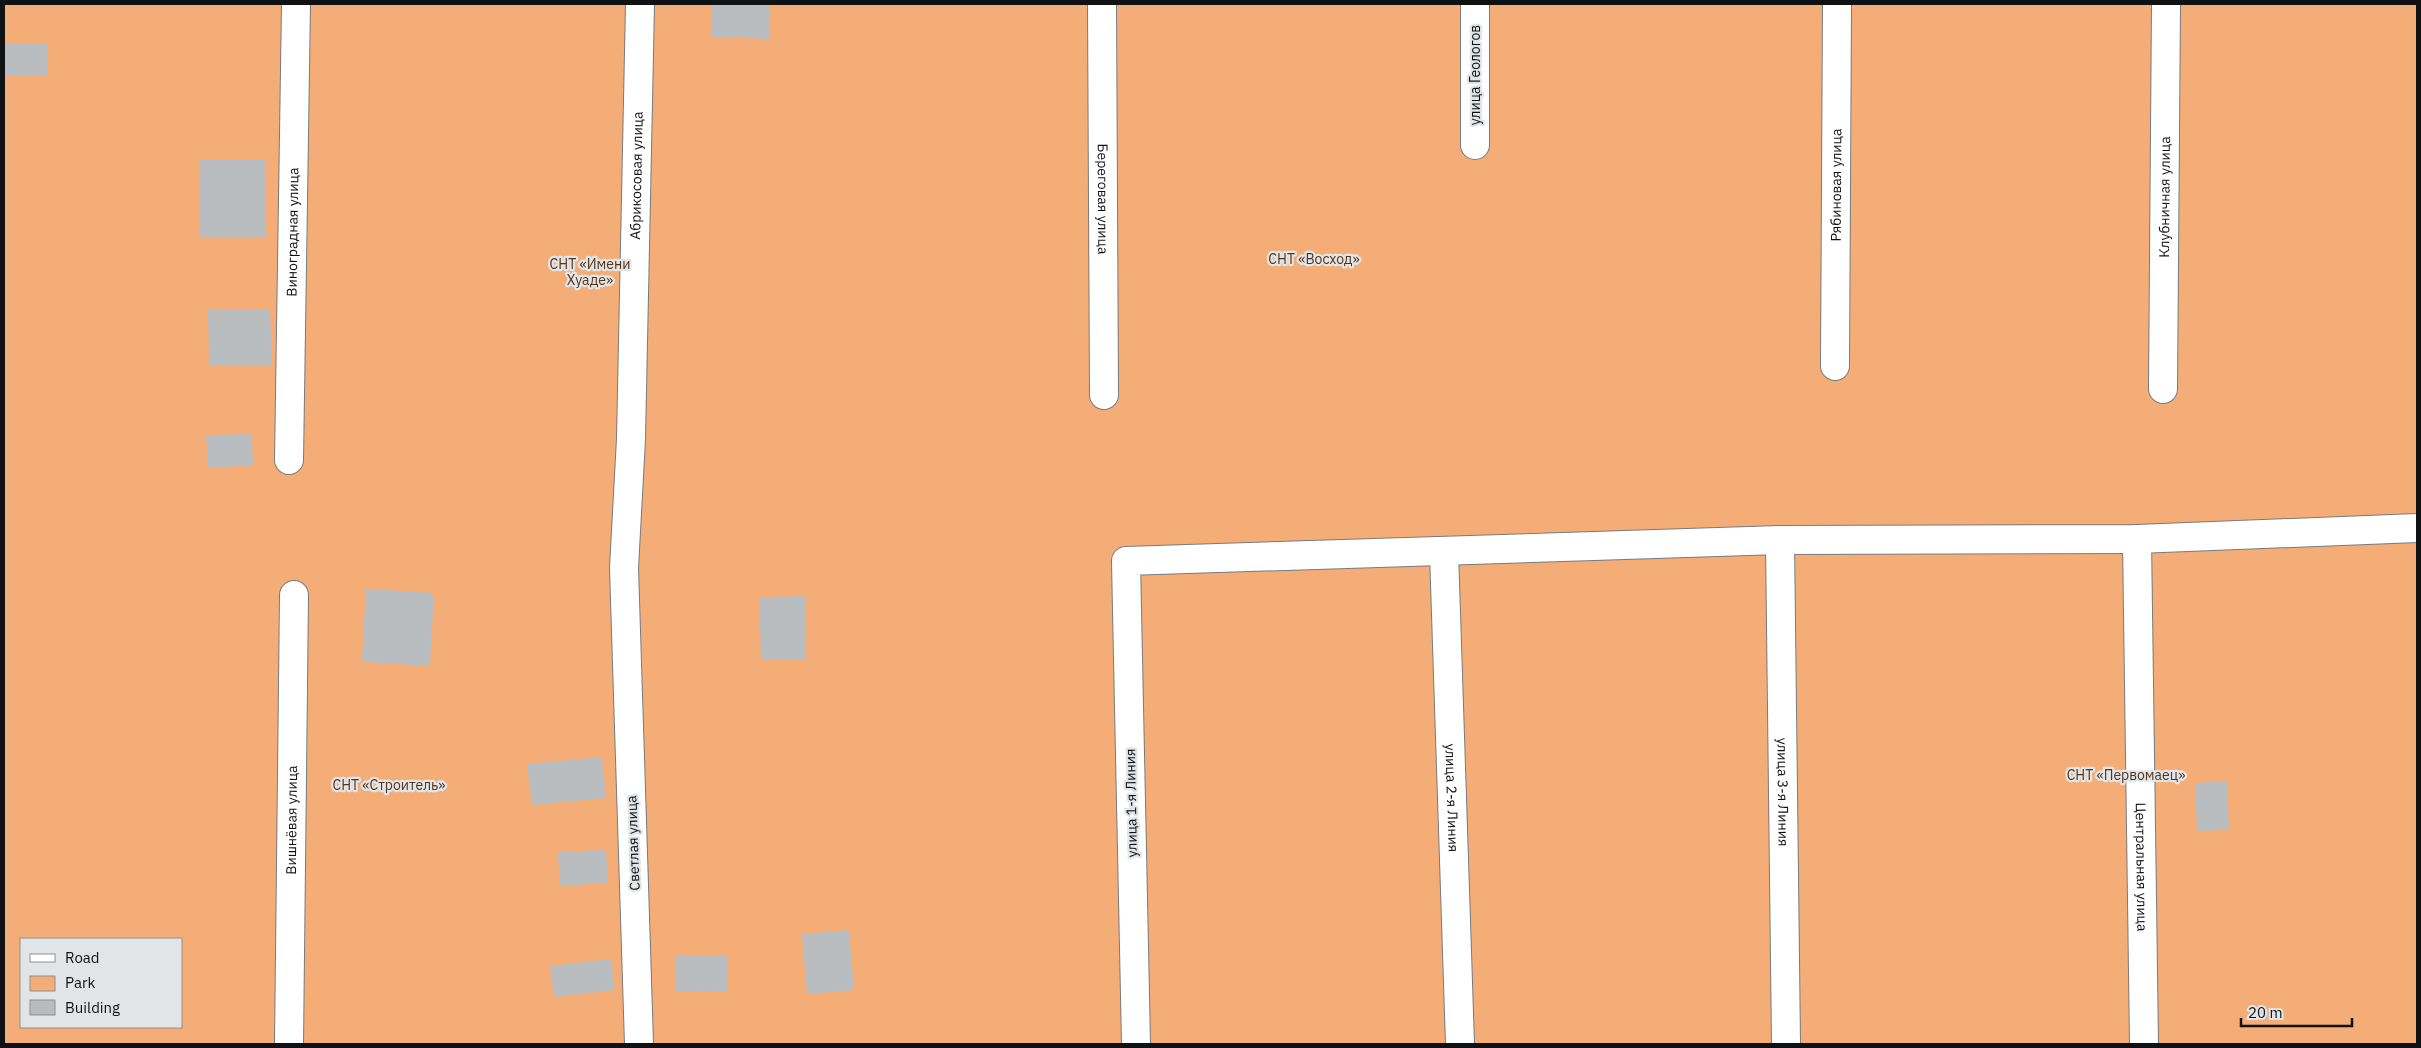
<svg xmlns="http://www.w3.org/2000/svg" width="2421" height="1048" viewBox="0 0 2421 1048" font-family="'IBM Plex Sans',sans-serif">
<rect width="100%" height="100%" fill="#e1e5e8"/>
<path fill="#f4ad76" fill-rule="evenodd" d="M4 4H2417V1044H4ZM21 939H181V1027H21Z"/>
<g fill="#b9bcbf">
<path d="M712 4H770L769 39 711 37Z"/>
<rect x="4" y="43" width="43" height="33"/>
<rect x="199" y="160" width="67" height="77"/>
<path d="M270 309 272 365 209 366 208 310Z"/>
<path d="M252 434 253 466 208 467 206 435Z"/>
<path d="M366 589 434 593 430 666 362 662Z"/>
<path d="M805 596 806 659 761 660 759 597Z"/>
<path d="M602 757 606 798 532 805 527 764Z"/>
<path d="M2227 781 2229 830 2197 831 2195 783Z"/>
<path d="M606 850 608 883 560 886 558 852Z"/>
<path d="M849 930 854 990 807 994 802 934Z"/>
<path d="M727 955V991L676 992 675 956Z"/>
<path d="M611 959 615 990 554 997 550 966Z"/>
</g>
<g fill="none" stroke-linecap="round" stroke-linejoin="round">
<defs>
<g id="minor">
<path id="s1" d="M1102 4 1104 395"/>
<path d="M1475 145V4"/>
<path id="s2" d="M1835 366 1837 4"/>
<path id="s3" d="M2163 389 2166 4"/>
<path id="s4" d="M289 460 296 4"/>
<path id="s5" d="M2137 539 2144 1044"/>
<path id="s6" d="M1780 540 1786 1044"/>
<path id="s7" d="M1444 552 1460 1044"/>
<path id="s8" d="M289 1044 294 595"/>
<path id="s9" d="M639 1044 624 568 631 439 640 4"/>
<path d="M1136 1044 1126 561 1780 540 2137 539 2417 528"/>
</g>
</defs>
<use href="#minor" stroke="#787b7e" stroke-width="30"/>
<use href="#minor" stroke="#fff" stroke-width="28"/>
</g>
<g text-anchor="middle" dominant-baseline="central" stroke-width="4.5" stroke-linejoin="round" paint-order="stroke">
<g font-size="14" fill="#101112" stroke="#e1e5e8">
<text transform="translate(1475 75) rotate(-90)">улица Геологов</text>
<text stroke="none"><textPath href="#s9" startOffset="869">Абрикосовая улица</textPath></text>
<text stroke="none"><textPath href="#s2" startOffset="181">Рябиновая улица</textPath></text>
<text stroke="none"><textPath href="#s3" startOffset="192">Клубничная улица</textPath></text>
<text stroke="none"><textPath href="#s1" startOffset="195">Береговая улица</textPath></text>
<text stroke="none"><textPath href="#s4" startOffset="228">Виноградная улица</textPath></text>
<text stroke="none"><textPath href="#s6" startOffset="252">улица 3-я Линия</textPath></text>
<text stroke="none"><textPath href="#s7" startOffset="246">улица 2-я Линия</textPath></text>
<text transform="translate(1131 803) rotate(-91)">улица 1-я Линия</text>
<text stroke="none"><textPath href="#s8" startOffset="224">Вишнёвая улица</textPath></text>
<text transform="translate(633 843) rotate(-92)">Светлая улица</text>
<text stroke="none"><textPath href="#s5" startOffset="328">Центральная улица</textPath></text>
</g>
<g font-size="14" fill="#553419" stroke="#e1e5e8">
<text x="1314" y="259">СНТ «Восход»</text>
<text x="590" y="264">СНТ «Имени<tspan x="590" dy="16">Хуаде»</tspan></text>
<text x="2126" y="775">СНТ «Первомаец»</text>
<text x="389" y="785">СНТ «Строитель»</text>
</g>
</g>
<rect width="2421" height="1048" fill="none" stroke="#101112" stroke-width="10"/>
<rect x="20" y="938" width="162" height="90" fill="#e1e5e8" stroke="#8d9092"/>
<rect x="30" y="954" width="25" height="8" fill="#ffffff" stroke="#8d9092"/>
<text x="65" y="963" font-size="15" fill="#101112">Road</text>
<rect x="30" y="976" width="25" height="15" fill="#f4ad76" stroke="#8d9092"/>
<text x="65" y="988" font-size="15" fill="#101112">Park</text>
<rect x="30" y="1000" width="25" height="15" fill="#b9bcbf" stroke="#8d9092"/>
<text x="65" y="1013" font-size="15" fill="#101112">Building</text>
<path d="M2241 1018v8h111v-8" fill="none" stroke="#101112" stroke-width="2.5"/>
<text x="2248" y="1018" font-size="15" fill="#101112" stroke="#e1e5e8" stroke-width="4" paint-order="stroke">20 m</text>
</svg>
